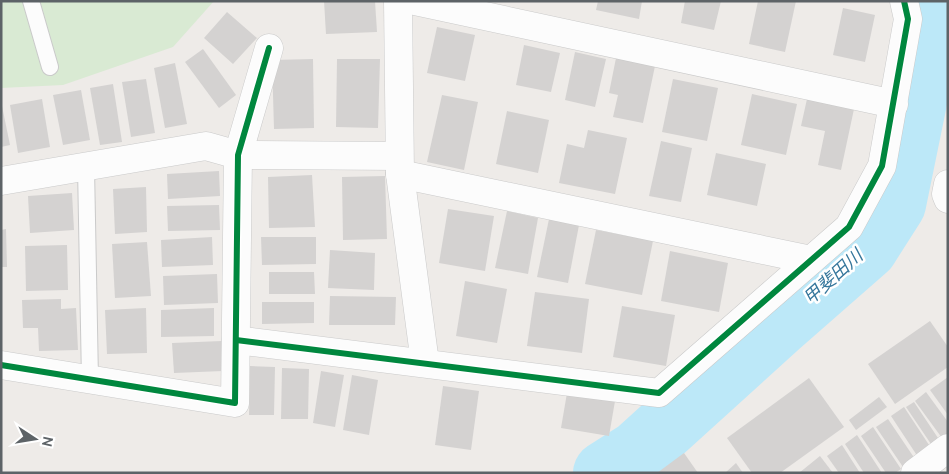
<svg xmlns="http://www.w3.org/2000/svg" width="949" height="474" viewBox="0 0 949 474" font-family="Cabin,'Noto Sans JP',sans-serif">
<rect width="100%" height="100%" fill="#eeebe8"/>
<path fill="#d9ead3" d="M1 1H214L173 47 63 85 1 88Z"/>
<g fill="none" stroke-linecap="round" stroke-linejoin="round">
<path stroke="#bce8f8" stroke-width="64" d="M605 473 638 452 778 325 866 248 894 204 927 43 925 1"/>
</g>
<g fill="#d4d2d1">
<path d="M324 1H375L377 32 326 34Z"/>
<path d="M598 1H642L639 19 596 10Z"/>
<path d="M685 1H721L714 30 681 23Z"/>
<path d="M758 1H796L785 52 749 44Z"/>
<path d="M843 8 875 15 865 62 833 55Z"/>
<path d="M227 12 257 38 233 64 204 38Z"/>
<path d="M437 27 475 35 465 81 427 73Z"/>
<path d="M524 45 560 53 551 92 516 85Z"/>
<path d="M203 49 236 95 219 108 185 62Z"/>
<path d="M575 52 606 59 595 107 565 100Z"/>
<path d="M616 58 655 66 643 123 613 117 618 95 609 93Z"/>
<path d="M313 59 314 128 274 129 272 60Z"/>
<path d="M337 59H380L378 128 336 127Z"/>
<path d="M175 63 187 124 165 128 154 68Z"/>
<path d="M146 79 155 133 131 137 122 82Z"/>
<path d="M673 79 718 88 707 141 662 132Z"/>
<path d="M113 84 122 142 100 145 90 88Z"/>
<path d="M81 90 90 140 63 145 53 95Z"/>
<path d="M752 94 797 104 786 155 741 145Z"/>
<path d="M442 95 478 102 464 170 427 162Z"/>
<path d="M42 99 50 147 18 153 10 105Z"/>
<path d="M807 99 854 109 841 170 818 165 825 131 801 126Z"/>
<path d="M1 106H2L10 145 1 147Z"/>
<path d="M507 111 549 120 538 173 496 164Z"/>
<path d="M588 130 627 138 615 194 559 183 567 144 584 148Z"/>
<path d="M661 141 692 148 681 202 649 196Z"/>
<path d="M716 153 766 164 757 206 707 195Z"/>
<path d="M219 171 220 196 168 199 167 174Z"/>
<path d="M312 175 315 227 269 228 268 177Z"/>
<path d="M385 176 387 239 343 240 342 177Z"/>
<path d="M146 187 147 232 115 234 113 189Z"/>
<path d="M72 193 74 230 30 233 28 196Z"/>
<path d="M219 205 220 230 168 231 167 206Z"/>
<path d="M448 209 494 216 485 271 439 263Z"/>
<path d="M507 211 538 218 528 274 495 268Z"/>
<path d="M549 219 579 225 568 283 537 277Z"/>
<path d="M6 229 7 267H1V230Z"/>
<path d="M596 230 653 241 642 295 585 284Z"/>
<path d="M212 237 213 265 162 267 161 240Z"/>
<path d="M261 237H316V264L262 265Z"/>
<path d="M147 242 151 296 115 298 112 244Z"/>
<path d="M67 245 68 290 26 291 25 246Z"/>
<path d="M330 250 375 253 374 290 328 288Z"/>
<path d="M670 251 728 263 719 312 661 301Z"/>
<path d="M269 272H314L315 294H269Z"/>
<path d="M217 274 218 303 164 305 163 276Z"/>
<path d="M465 281 507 289 497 343 456 336Z"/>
<path d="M535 292 589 299 582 353 527 346Z"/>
<path d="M330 296 396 297 395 325H329Z"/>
<path d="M61 299V309L76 308 78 350 39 351 38 328H23L22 300Z"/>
<path d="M262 302H314V323L262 324Z"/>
<path d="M622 306 675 315 666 366 613 357Z"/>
<path d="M146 308 147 353 107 354 105 310Z"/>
<path d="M214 308V336L161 337V310Z"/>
<path d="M930 321 948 347V367L895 404 868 364Z"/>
<path d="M222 341 223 371 174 373 172 343Z"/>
<path d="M250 366 275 367 274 415H249Z"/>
<path d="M282 368 309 369 308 419H281Z"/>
<path d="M321 371 344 375 335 427 313 423Z"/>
<path d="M352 375 378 380 369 435 343 430Z"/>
<path d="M948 377V415L930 390Z"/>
<path d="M809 378 844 427 780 473H752L727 438Z"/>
<path d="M443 386 479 391 471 450 435 445Z"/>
<path d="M926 392 948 422V434L942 438 915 401Z"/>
<path d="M567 393 615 401 609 436 561 428Z"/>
<path d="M879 397 887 407 856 430 849 420Z"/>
<path d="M914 402 940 441 933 447 906 407Z"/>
<path d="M904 407 931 448 918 457 891 416Z"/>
<path d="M888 419 915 459 903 467 876 427Z"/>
<path d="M873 427 901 469 895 473H886L861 436Z"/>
<path d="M857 435 882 473H864L845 444Z"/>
<path d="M842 445 860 473H839L827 456Z"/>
<path d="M684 453 698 473H657Z"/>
<path d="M820 456 833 473H799Z"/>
<path d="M736 463 743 473H725Z"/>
</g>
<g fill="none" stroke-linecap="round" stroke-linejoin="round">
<defs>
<g id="lane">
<path d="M31 1 50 67"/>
<path d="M86 167 90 380"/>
</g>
<g id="street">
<path d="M398 1 400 174 425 363"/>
<path d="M415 1 894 104"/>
<path d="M400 174 811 260"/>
<path d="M1 181 206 146 238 155 399 156"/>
<path d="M948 184 946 194 948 199"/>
<path d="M236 340 659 393 849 227 882 166 908 19 904 1"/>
<path d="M1 365 235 403 238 155 269 48"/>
<path d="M915 473 948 448"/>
</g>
</defs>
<use href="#lane" stroke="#cacaca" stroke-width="18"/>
<use href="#street" stroke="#cacaca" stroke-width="29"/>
<use href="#lane" stroke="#fcfcfc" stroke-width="16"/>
<use href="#street" stroke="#fcfcfc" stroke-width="28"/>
<defs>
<g id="cycleway">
<path d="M236 340 659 393 849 227 882 166 908 19 904 1"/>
<path d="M1 365 235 403 238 155 269 48"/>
</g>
</defs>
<use href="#cycleway" stroke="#fff" stroke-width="9"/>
<use href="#cycleway" stroke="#00873e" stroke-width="6"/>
</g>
<g text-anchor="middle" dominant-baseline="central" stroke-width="5" stroke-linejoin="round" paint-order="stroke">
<g font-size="18" font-style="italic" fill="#36779c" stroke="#fff">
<text transform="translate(833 277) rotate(-42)">甲斐田川</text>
</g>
</g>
<rect width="949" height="474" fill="none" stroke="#5d6367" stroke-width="5"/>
<g transform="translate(35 439) rotate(102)" stroke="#ffffff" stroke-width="4" paint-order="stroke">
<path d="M0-4L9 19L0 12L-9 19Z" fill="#5d6367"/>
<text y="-8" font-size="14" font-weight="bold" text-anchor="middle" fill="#5d6367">N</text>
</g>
</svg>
